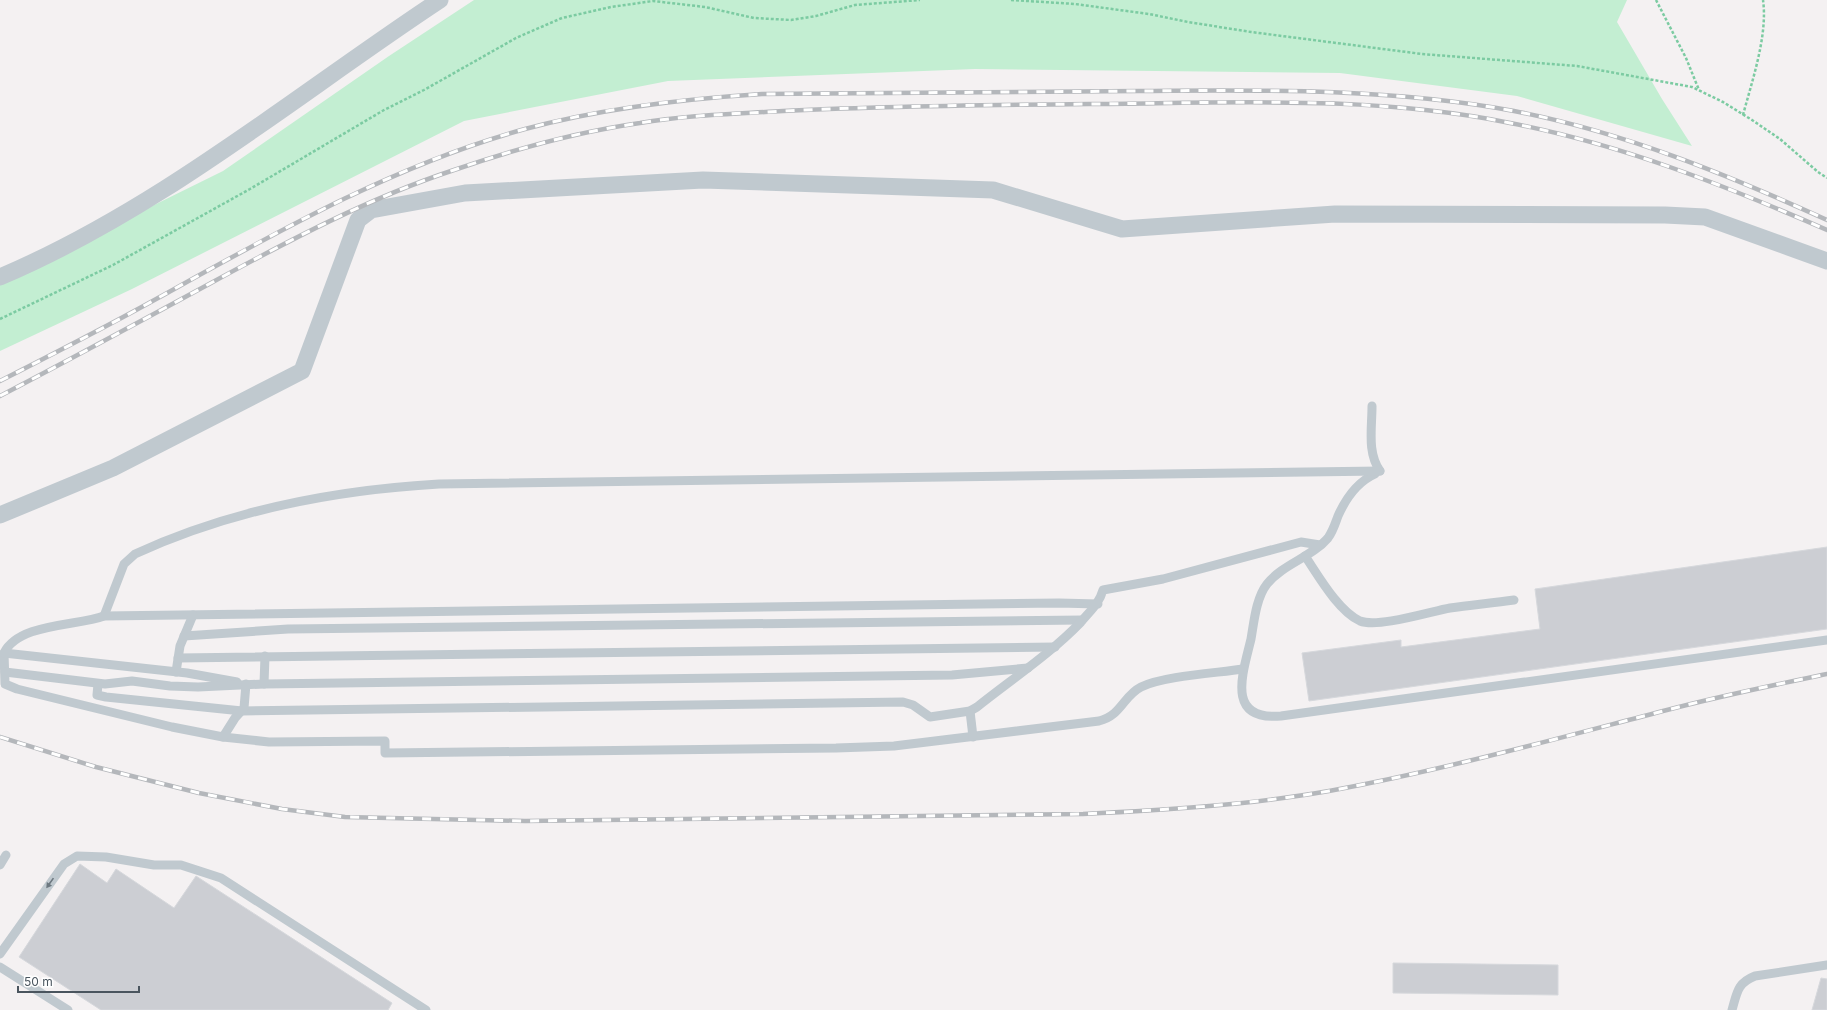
<svg xmlns="http://www.w3.org/2000/svg" width="1827" height="1010" viewBox="0 0 1827 1010" font-family="Inter,sans-serif">
<rect width="100%" height="100%" fill="#f4f1f2"/>
<path fill="#c3eed2" d="M474 0H1627L1617 22 1662 99 1692 146 1517 96 1340 73 975 69 668 81 464 121 132 289 0 351V281L223 171 389 56Z"/>
<g fill="#ccced3" stroke="#d6d8dc">
<path d="M1827 547V629L1309 701 1302 653 1401 640V647L1540 629 1535 589Z"/>
<path d="M80 864 107 883 116 869 174 908 196 876 392 1003 388 1010H101L19 957Z"/>
<path d="M1393 963 1558 965V995L1393 993Z"/>
<path d="M1821 978 1827 979V1010H1812Z"/>
</g>
<g fill="none" stroke-linecap="round" stroke-linejoin="round">
<g stroke="#7ccba2" stroke-width="2.5" stroke-dasharray="3 2" stroke-linecap="butt">
<path d="M1011 0 1075 4 1149 14 1188 22 1251 32 1422 54 1577 66 1692 87 1723 102 1752 120 1780 139 1818 172 1827 178"/>
<path d="M1656 0 1686 58 1699 90"/>
<path d="M1743 115C1752 81 1768 35 1763 0"/>
<path d="M0 319 113 265 250 189 384 110 424 90 516 38 562 18 611 7 653 1 705 7 754 18 791 20 816 16 855 5 920 0"/>
</g>
<g stroke="#c0c9cf" stroke-width="9">
<path d="M1372 406C1372 429 1367 452 1380 471"/>
<path d="M1375 474C1357 482 1346 498 1338 516 1335 524 1333 531 1328 538 1312 557 1283 564 1267 584 1256 598 1254 622 1251 639 1243 673 1225 721 1281 716L1827 640"/>
<path d="M1305 556C1318 575 1338 611 1360 621 1378 628 1429 612 1450 608 1471 605 1493 603 1514 600"/>
<path d="M1098 604 1059 603 104 616C77 626 19 623 4 653L5 684 17 689 172 727 223 737 269 742 385 741V753L836 748 894 746 1099 721C1122 715 1123 696 1141 687 1163 676 1217 673 1243 669"/>
<path d="M104 616 124 564 135 554C231 510 334 490 439 484L1380 471"/>
<path d="M184 636 288 629 1082 620"/>
<path d="M4 653 187 673 237 682"/>
<path d="M178 658 1055 647"/>
<path d="M5 672 105 684 132 681 170 686 198 687 264 684 952 675 1028 668"/>
<path d="M176 672 180 646 193 615"/>
<path d="M98 684 97 695 106 697 242 711 903 702 913 705 930 717 970 711 977 707C1012 679 1049 655 1081 622 1090 611 1099 604 1103 590L1163 579 1301 542 1320 545"/>
<path d="M264 684 265 656"/>
<path d="M970 711 973 737"/>
<path d="M223 737 235 718 244 708 246 684"/>
<path d="M0 865 6 855"/>
<path d="M0 954 64 864 77 856 106 857 154 865H181L221 878 426 1010"/>
<path d="M0 967 68 1010"/>
<path d="M1732 1010C1737 993 1737 983 1755 976L1827 965"/>
</g>
<g stroke="#c0c9cf" stroke-width="17">
<path d="M0 277C160 209 296 95 440 0"/>
<path d="M0 515 113 468 302 371 358 220 371 210 465 193 703 180 993 190 1122 229 1335 214 1665 215 1705 217 1827 261"/>
</g>
<defs>
<g id="rail">
<path d="M0 381C53 354 106 327 158 298 275 233 394 165 525 129 603 108 682 99 762 94 888 93 1013 92 1139 91 1264 90 1390 88 1514 111 1623 132 1726 174 1827 220"/>
<path d="M0 396C71 359 141 321 211 283 290 240 369 198 454 170 515 149 577 132 640 123 687 115 735 114 783 111 885 106 987 105 1089 104 1229 103 1372 95 1510 123 1620 144 1724 185 1827 230"/>
<path d="M0 737 96 767 199 793 282 809 345 817 525 821 1083 814C1165 810 1248 805 1329 791 1444 770 1555 739 1667 710 1720 696 1774 685 1827 674"/>
</g>
</defs>
<use href="#rail" stroke="#b4b7bb" stroke-width="4.5"/>
<use href="#rail" stroke="#fff" stroke-width="3" stroke-dasharray="9" stroke-linecap="butt"/>
</g>
<defs><path id="oneway-solid" d="M-6-.8H1V-3.2L6.5 0L1 3.2V.8H-6Z"/></defs>
<use fill="#6d7880" href="#oneway-solid" transform="translate(50 883) rotate(125)"/>
<path d="M18 986v6h121v-6" fill="none" stroke="#4a555e" stroke-width="2"/>
<text x="24" y="986" font-size="12" fill="#4a555e" stroke="#ffffff" stroke-width="3" paint-order="stroke">50 m</text>
</svg>
